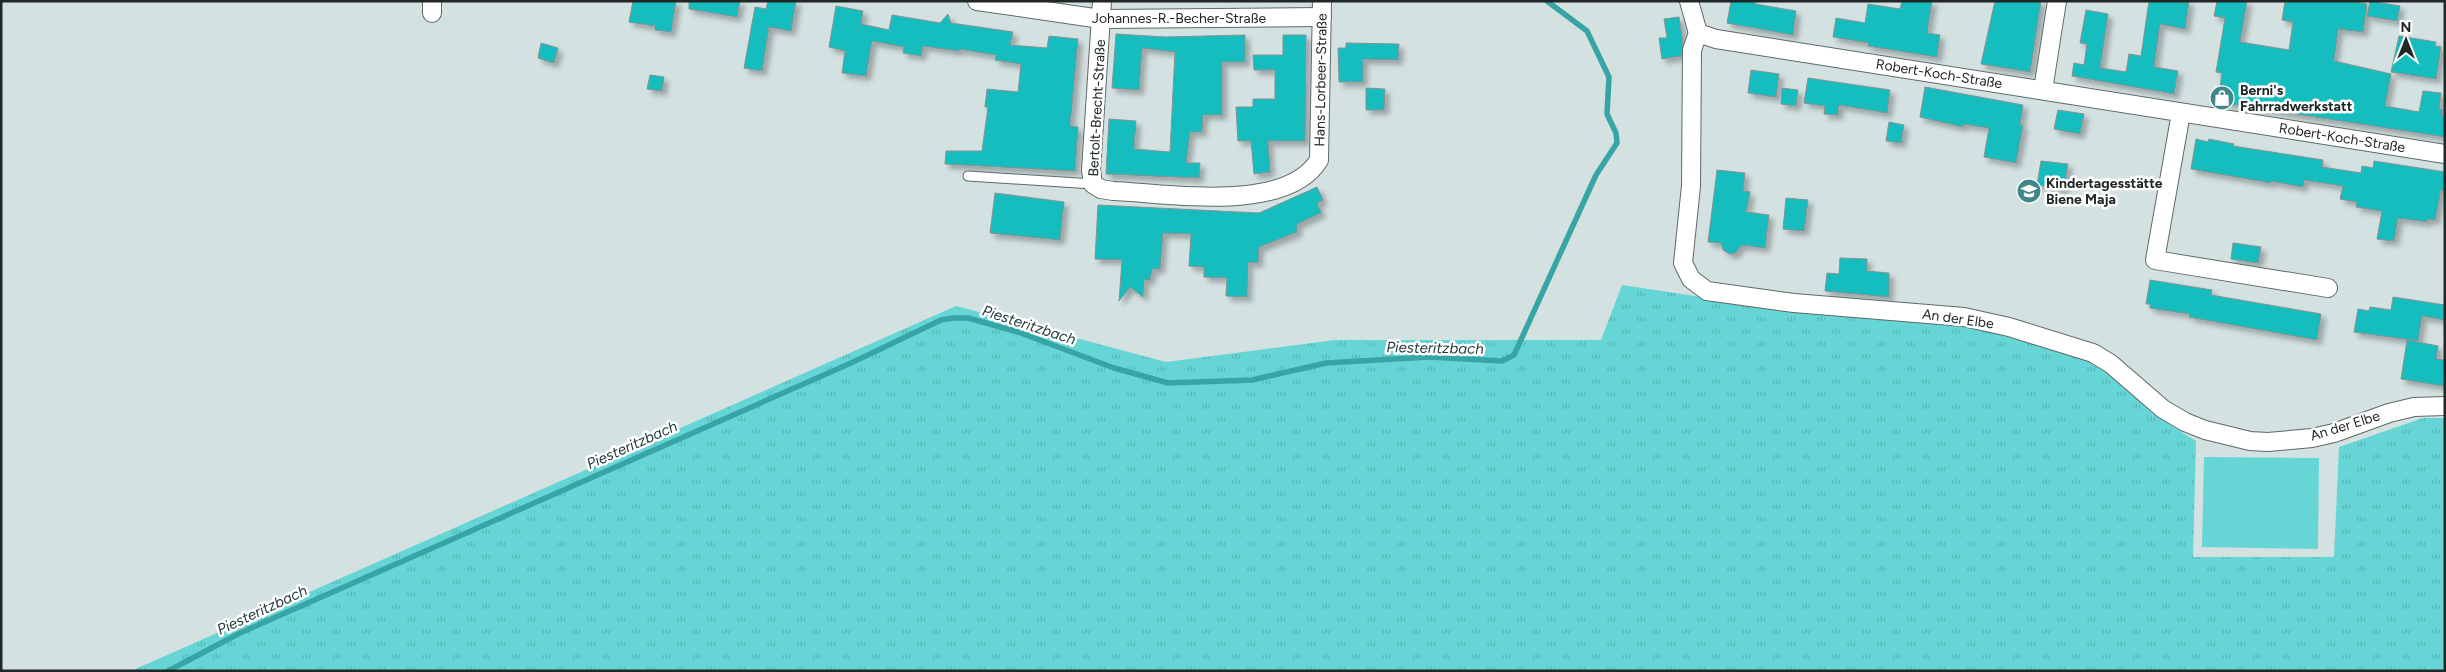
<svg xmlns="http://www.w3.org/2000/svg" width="2446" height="672" viewBox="0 0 2446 672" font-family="Figtree,sans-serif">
<defs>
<pattern id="grass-tufts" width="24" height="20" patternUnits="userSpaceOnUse" patternTransform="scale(1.25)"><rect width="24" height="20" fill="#66d5d6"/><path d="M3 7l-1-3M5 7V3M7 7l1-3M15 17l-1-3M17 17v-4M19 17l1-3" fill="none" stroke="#58b7b8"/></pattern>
<filter id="shadow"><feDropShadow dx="4.5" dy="4.5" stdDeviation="2.5" flood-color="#0004"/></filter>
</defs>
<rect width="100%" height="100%" fill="#d4e1e1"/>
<path fill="url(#grass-tufts)" d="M1622 285 1708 298 1975 325 2086 359 2122 383 2153 414 2196 441 2193 557H2334L2339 447 2423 418H2445V671H131L956 306 1166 362 1335 340H1601Z"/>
<path fill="#66d5d6" d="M2204 457 2319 458 2318 549 2202 547Z"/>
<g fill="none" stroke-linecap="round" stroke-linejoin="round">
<path stroke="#37a4a5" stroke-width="5.5" d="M168 671 240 633 851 363 941 320 953 318H968L1018 332 1114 368 1168 383 1252 380 1326 363 1429 357 1502 361 1514 355 1596 175 1617 143 1616 133 1607 114 1609 77 1587 31 1547 1"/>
</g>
<g fill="#16bdbe" stroke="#869292" filter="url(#shadow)">
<path d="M633 1H676L671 32 655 30V26L629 22Z"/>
<path d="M689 1H740L737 17 689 9Z"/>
<path d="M768 1H796L791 31 769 27 762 71 744 68 755 7 766 9Z"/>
<path d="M1731 1H1755V4L1796 11 1793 35 1727 23Z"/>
<path d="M1902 1H1932L1927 33 1940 35 1937 57 1868 46 1869 43 1833 37 1836 18 1865 23 1868 4 1900 9Z"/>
<path d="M1995 1H2041L2030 72 1981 64Z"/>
<path d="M2149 1H2189L2185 29 2160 24 2154 67 2178 71 2174 94 2072 76 2074 63 2084 65 2087 44 2080 43 2086 10 2108 14 2100 68 2126 72 2129 54 2141 56Z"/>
<path d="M2217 1H2247L2240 42 2289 50 2293 22 2282 20 2285 1H2350L2367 4 2363 32 2338 29 2334 61 2391 74 2385 106 2419 112 2423 91 2441 93 2439 109 2443 110 2442 116 2445 117V137L2218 102 2222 73 2216 72 2225 18 2214 16Z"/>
<path d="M2370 1 2400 6 2397 21 2367 16Z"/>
<path d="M836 6 863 11 861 24 889 30 892 15 940 23 948 14 951 23 1013 32 1010 45 1047 48 1049 36 1078 39 1070 126 1078 127 1075 171 945 164 946 151H982L988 107H985L987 89 1018 92 1021 64 995 60 996 55 959 49V51L923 46 921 56 903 53 904 47 872 41 866 76 842 73 845 51 829 47Z"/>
<path d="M1679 17 1683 43 1681 56 1662 59 1659 38H1667L1664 19Z"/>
<path d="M1116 34 1165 37 1245 35V62H1222V115H1203L1202 132H1190L1186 163H1200L1199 178 1106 174 1109 119 1136 121 1134 149 1170 152 1175 52 1142 48 1139 90 1112 88Z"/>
<path d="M1283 35H1306L1305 141H1268L1270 172 1254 174 1251 141H1238L1236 107H1253V99H1275V70H1254L1253 55H1283Z"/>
<path d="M2399 36 2436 42 2435 46 2441 47 2436 79 2391 72Z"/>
<path d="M541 43 558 48 554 63 538 58Z"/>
<path d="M1346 43 1399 44 1398 60 1363 59V82H1339L1338 48H1346Z"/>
<path d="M1751 70 1779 74 1776 97 1748 93Z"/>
<path d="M650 75 664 77 662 91 647 89Z"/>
<path d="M1808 78 1890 90 1887 113 1839 105 1838 115 1824 114 1825 106 1804 103Z"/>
<path d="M1925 87 2023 105 2020 125H2023L2016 163 1984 157 1989 128 1963 124V127L1920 117Z"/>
<path d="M1366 88 1385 89 1384 110H1366Z"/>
<path d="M1782 88 1798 90 1796 106 1781 104Z"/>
<path d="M2058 110 2084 114 2080 134 2054 129Z"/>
<path d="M1889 122 1904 125 1901 143 1886 141Z"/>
<path d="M2196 139 2208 142 2209 139 2234 144 2233 146 2323 160 2322 167 2361 173 2362 166 2373 168 2374 161 2445 172V191L2441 190 2435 220 2427 219V222L2398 218 2394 241 2377 239 2382 211 2356 207 2357 202 2340 199 2343 186 2304 180 2303 187 2271 181V183L2191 169Z"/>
<path d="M2041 161 2068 164 2064 189 2037 185Z"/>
<path d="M1717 170 1745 173 1743 191 1750 192 1746 212 1769 215 1765 248 1742 245 1735 253 1730 254 1723 250 1721 243 1708 242Z"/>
<path d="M1317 187 1323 200 1317 203 1321 213 1297 224V232L1259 247 1258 263 1248 262 1247 297 1226 296 1227 278 1204 277V267L1189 266 1191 234 1163 233 1160 269H1152L1150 280H1144L1143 297 1130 287 1119 301 1122 260 1095 259 1098 205 1259 213Z"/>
<path d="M995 193 1064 202 1060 240 990 233Z"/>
<path d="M1786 198 1808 200 1804 231 1783 229Z"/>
<path d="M2233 243 2261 247 2258 263 2231 259Z"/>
<path d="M1840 258 1867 259V271L1889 273V297L1825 291 1827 273 1839 274Z"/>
<path d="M2150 280 2212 290 2211 295 2321 314 2317 340 2189 317 2190 314 2150 308V304H2146Z"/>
<path d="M2393 297 2445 305V320L2422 316 2418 341 2354 332 2358 309 2369 311 2370 307 2391 310Z"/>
<path d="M2407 340 2438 346 2436 359 2445 360 2443 386 2401 379Z"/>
</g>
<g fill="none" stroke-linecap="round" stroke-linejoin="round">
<defs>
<path id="lane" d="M968 176 1093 184"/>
<g id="street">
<path d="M977 1 1101 19 1322 17"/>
<path d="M1102 1 1091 170 1093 184 1101 189 1113 191C1168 193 1286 214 1319 160L1322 1"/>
<path d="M1689 1 1698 33"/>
<path d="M432 13V1"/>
<path d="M1698 33 1692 50 1691 186 1683 263 1691 279 1707 291 1794 303 1964 317 2009 327 2093 353 2111 364 2163 409 2185 422 2205 430 2250 441 2268 442 2312 438 2334 433 2389 413 2414 407 2445 406"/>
<path d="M1698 33 1716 39 2445 154"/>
<path d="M2043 90 2057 1"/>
<path d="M2181 113 2155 260 2328 288"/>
</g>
</defs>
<use href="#lane" stroke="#5e6969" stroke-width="11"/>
<use href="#street" stroke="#5e6969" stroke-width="20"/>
<use href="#lane" stroke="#fff" stroke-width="9"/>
<use href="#street" stroke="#fff" stroke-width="18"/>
</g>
<defs>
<symbol id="shop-disc" viewBox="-11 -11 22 22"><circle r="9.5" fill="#3f8788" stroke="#fff"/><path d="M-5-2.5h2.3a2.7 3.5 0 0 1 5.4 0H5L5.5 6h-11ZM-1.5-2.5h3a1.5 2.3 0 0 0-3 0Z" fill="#fff"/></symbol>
<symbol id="school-disc" viewBox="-11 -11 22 22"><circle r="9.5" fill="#3f8788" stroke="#fff"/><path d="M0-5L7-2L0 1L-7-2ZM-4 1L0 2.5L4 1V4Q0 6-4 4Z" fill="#fff"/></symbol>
</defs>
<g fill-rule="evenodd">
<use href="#shop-disc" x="2208" y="84" width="28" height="28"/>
<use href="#school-disc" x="2015" y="177" width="28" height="28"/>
</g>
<g text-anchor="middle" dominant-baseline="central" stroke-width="5" stroke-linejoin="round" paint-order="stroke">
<g font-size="14" fill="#212626" stroke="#fff">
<text x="1179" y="18">Johannes-R.-Becher-Straße</text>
<text transform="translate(1939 74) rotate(9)">Robert-Koch-Straße</text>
<text transform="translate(1321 80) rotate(-89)">Hans-Lorbeer-Straße</text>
<text transform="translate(1097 108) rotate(-87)">Bertolt-Brecht-Straße</text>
<text transform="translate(2342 138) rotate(9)">Robert-Koch-Straße</text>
<text transform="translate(1958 319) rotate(8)">An der Elbe</text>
<text transform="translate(2345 426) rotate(-17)">An der Elbe</text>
</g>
<g font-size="14" font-weight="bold" fill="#212626" stroke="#fff" text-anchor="start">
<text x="2240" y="90">Berni's<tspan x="2240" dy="16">Fahrradwerkstatt</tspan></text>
<text x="2046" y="183">Kindertagesstätte<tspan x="2046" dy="16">Biene Maja</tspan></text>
</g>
<g font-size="15" font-style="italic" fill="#243c3c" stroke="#fff">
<text transform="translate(1029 325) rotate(18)">Piesteritzbach</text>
<text transform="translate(1435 348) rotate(1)">Piesteritzbach</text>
<text transform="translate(632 445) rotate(-24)">Piesteritzbach</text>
<text transform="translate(262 610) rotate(-25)">Piesteritzbach</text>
</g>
</g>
<rect width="2446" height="672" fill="none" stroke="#212626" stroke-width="5"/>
<g transform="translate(2406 40)" stroke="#ffffff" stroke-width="4" paint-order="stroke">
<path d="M0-4L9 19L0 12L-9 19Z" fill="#212626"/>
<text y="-8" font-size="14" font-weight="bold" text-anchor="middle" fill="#212626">N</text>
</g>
</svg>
